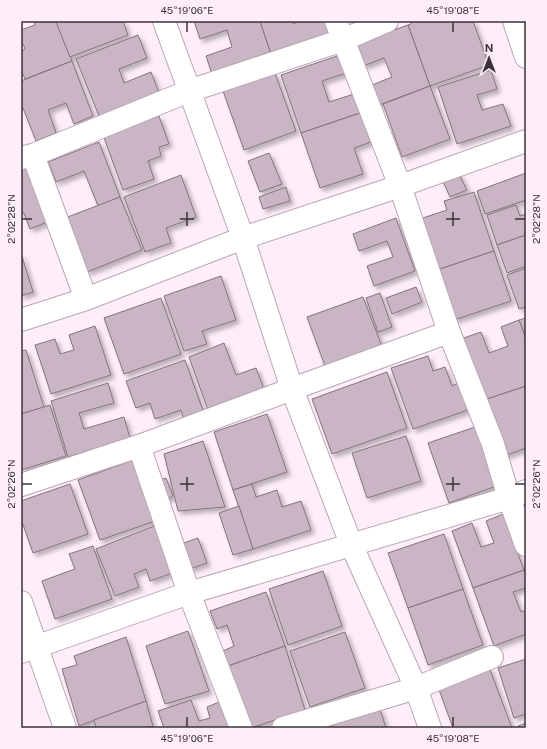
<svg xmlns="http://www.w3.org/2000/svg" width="547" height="749" viewBox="0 0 547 749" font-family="'Public Sans',sans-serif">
<defs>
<filter id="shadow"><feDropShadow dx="3.5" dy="3.5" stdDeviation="2" flood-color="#0004"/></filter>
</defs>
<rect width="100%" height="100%" fill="#feeef9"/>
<g fill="#c9b5c3" stroke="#84727e" filter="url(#shadow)">
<path d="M34 21H56L72 61 25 79 21 70V51L25 49 21 39V30L35 25Z"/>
<path d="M58 21H123L128 35 70 57 56 22Z"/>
<path d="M194 21H260L271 54 212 74 206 56 232 47 227 30 200 39Z"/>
<path d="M260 21H292L293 24 300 21H327L331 33 271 54Z"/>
<path d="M411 21H473L489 65 430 86 408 25 411 24Z"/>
<path d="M408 25 430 86 379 105 372 85 392 77 384 58 363 66 355 44Z"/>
<path d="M138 35 147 58 119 69 124 83 151 72 161 98 101 121 76 59Z"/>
<path d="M340 55 346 73 322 81 329 102 354 94 360 113 301 133 281 75Z"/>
<path d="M72 61 93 116 74 124 66 103 48 110 56 133 36 141 21 103V81Z"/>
<path d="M491 70 497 89 477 95 482 110 503 104 511 126 457 144 438 87Z"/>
<path d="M275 73 296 131 244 150 223 91Z"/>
<path d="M430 86 450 139 402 157 383 104Z"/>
<path d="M360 113 371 142 354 148 363 174 320 188 301 133Z"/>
<path d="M159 116 169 144 159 147 161 156 148 161 154 179 123 190 103 135Z"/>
<path d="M99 142 120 197 98 206 84 171 56 182 48 162Z"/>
<path d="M269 153 282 184 260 192 248 161Z"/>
<path d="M27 166 47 222 30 229 24 213 21 214V168Z"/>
<path d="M458 172 467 190 450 197 442 179Z"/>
<path d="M526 173V200L485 214 477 191Z"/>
<path d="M181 175 196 217 166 228 171 243 145 252 124 197Z"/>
<path d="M286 187 290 201 263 209 259 197Z"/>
<path d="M474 192 494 251 437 270 420 219 447 210 444 201Z"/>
<path d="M120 197 142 250 87 272 65 218Z"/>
<path d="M516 205 520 216 526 214V235L497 245 487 215Z"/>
<path d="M396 218 415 271 374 286 367 266 393 257 387 241 359 251 353 234Z"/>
<path d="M526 235V266L507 273 497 245Z"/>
<path d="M494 251 511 301 454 320 437 270Z"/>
<path d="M21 253 33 292 21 296Z"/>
<path d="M526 268V307L519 309 507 275Z"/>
<path d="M221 276 236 320 202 331 207 344 184 351 164 296Z"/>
<path d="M416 287 422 302 392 314 386 298Z"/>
<path d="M380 293 392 327 378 332 366 298Z"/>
<path d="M363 297 383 349 326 369 307 317Z"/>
<path d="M161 298 181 354 124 374 104 318Z"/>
<path d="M526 318V339L519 320Z"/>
<path d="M519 320 526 339V386L481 401 458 340 481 332 489 353 508 346 501 327Z"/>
<path d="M95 326 111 375 51 394 35 345 55 339 60 354 74 350 69 335Z"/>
<path d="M224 343 236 375 256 368 265 392 209 413 189 357Z"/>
<path d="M26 350 44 407 21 414V351Z"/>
<path d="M428 356 433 371 445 367 452 386 458 383 468 410 413 429 391 368Z"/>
<path d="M185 360 205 416 185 423 181 410 155 419 150 403 136 408 126 381Z"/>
<path d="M387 372 407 428 332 454 312 399Z"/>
<path d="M108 383 114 403 79 413 84 429 124 417 130 438 68 457 51 401Z"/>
<path d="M526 386V448L501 457 481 401Z"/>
<path d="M50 405 66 456 21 470V414Z"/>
<path d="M267 414 287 472 233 490 214 432Z"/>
<path d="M481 425 502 484 449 503 428 443Z"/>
<path d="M406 436 421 481 367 498 352 453Z"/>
<path d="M203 441 225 507 178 511 164 454Z"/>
<path d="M133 460 155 521 100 540 78 480Z"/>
<path d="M166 478 173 496 163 501 155 482Z"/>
<path d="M70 484 88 534 33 553 21 519V501Z"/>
<path d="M252 484 256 497 277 490 282 507 301 501 311 530 253 549 233 490Z"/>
<path d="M526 501V517L521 503Z"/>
<path d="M239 506 253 549 233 555 219 513Z"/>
<path d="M503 514 524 570 473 588 452 531 472 523 481 547 494 543 486 521Z"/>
<path d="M159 524 178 571 150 581 146 569 134 574 139 587 115 596 96 549Z"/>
<path d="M444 534 463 589 408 608 388 553Z"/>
<path d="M198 538 207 563 190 569 181 544Z"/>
<path d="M93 546 112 599 55 619 42 581 75 569 69 554Z"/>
<path d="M524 570 526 576V588L513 592 521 612 526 610V634L494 646 473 588Z"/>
<path d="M323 571 342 626 288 645 269 589Z"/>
<path d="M463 589 483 645 428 665 408 608Z"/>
<path d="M266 592 285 646 228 666 223 651 234 646 227 625 217 629 210 611Z"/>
<path d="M188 631 209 691 165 704 146 646Z"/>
<path d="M345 632 365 688 310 707 290 651Z"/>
<path d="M126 637 146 701 79 726 62 669 77 665 74 656Z"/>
<path d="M285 646 305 710 251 728 228 666Z"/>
<path d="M526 659V714L514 718 498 668Z"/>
<path d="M489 667 512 728H453L438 687Z"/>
<path d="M191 700 199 721 210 718 207 707 219 702 229 728H164L158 711Z"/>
<path d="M146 701 153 726 148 728H96L94 720Z"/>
<path d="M380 709 386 728H328L327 725Z"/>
<path d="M526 723V728H518V726Z"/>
</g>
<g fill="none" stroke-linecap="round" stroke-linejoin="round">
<defs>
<g id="minor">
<path d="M164 21 243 238 292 389 351 544 416 688 430 728"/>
<path d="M336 21 400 186 449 332 493 444 509 498 526 545"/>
<path d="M514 21 526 57"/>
<path d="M33 155 86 299"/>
<path d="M21 158 33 155 189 91 343 40 387 21"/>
<path d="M21 320 86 299 243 238 400 186 526 141"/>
<path d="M139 446 189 593 241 728"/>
<path d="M21 485 139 446 292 389 449 332"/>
<path d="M21 602 65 728"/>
<path d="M21 652 189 593 509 498 526 491"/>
<path d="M283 728 416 688 492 657"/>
</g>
</defs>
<use href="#minor" stroke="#b9a6b3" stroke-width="24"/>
<use href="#minor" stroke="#fff" stroke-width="22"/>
</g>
<path fill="none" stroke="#3b3338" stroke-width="1.5" d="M187 22V32M453 22V32M187 212V226M453 212V226M22 219H32M180 219H194M446 219H460M515 219H525M187 477V491M453 477V491M22 484H32M180 484H194M446 484H460M515 484H525M187 717V727M453 717V727"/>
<rect width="547" height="749" fill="none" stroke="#feeef9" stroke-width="44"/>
<g transform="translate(489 58)" stroke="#feeef9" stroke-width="3" paint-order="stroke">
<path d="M0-3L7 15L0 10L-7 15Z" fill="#3b3338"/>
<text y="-6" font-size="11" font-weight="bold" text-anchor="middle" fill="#3b3338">N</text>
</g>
<rect x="22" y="22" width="503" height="705" fill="none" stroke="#3b3338" stroke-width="1.5"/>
<g font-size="10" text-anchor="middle" fill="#3b3338">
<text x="187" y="14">45°19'06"E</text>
<text x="453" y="14">45°19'08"E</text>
<text transform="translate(11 219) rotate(-90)" y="4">2°02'28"N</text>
<text transform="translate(536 219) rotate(-90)" y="4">2°02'28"N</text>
<text transform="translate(11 484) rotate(-90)" y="4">2°02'26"N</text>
<text transform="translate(536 484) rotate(-90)" y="4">2°02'26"N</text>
<text x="187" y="742">45°19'06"E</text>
<text x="453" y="742">45°19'08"E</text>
</g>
</svg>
